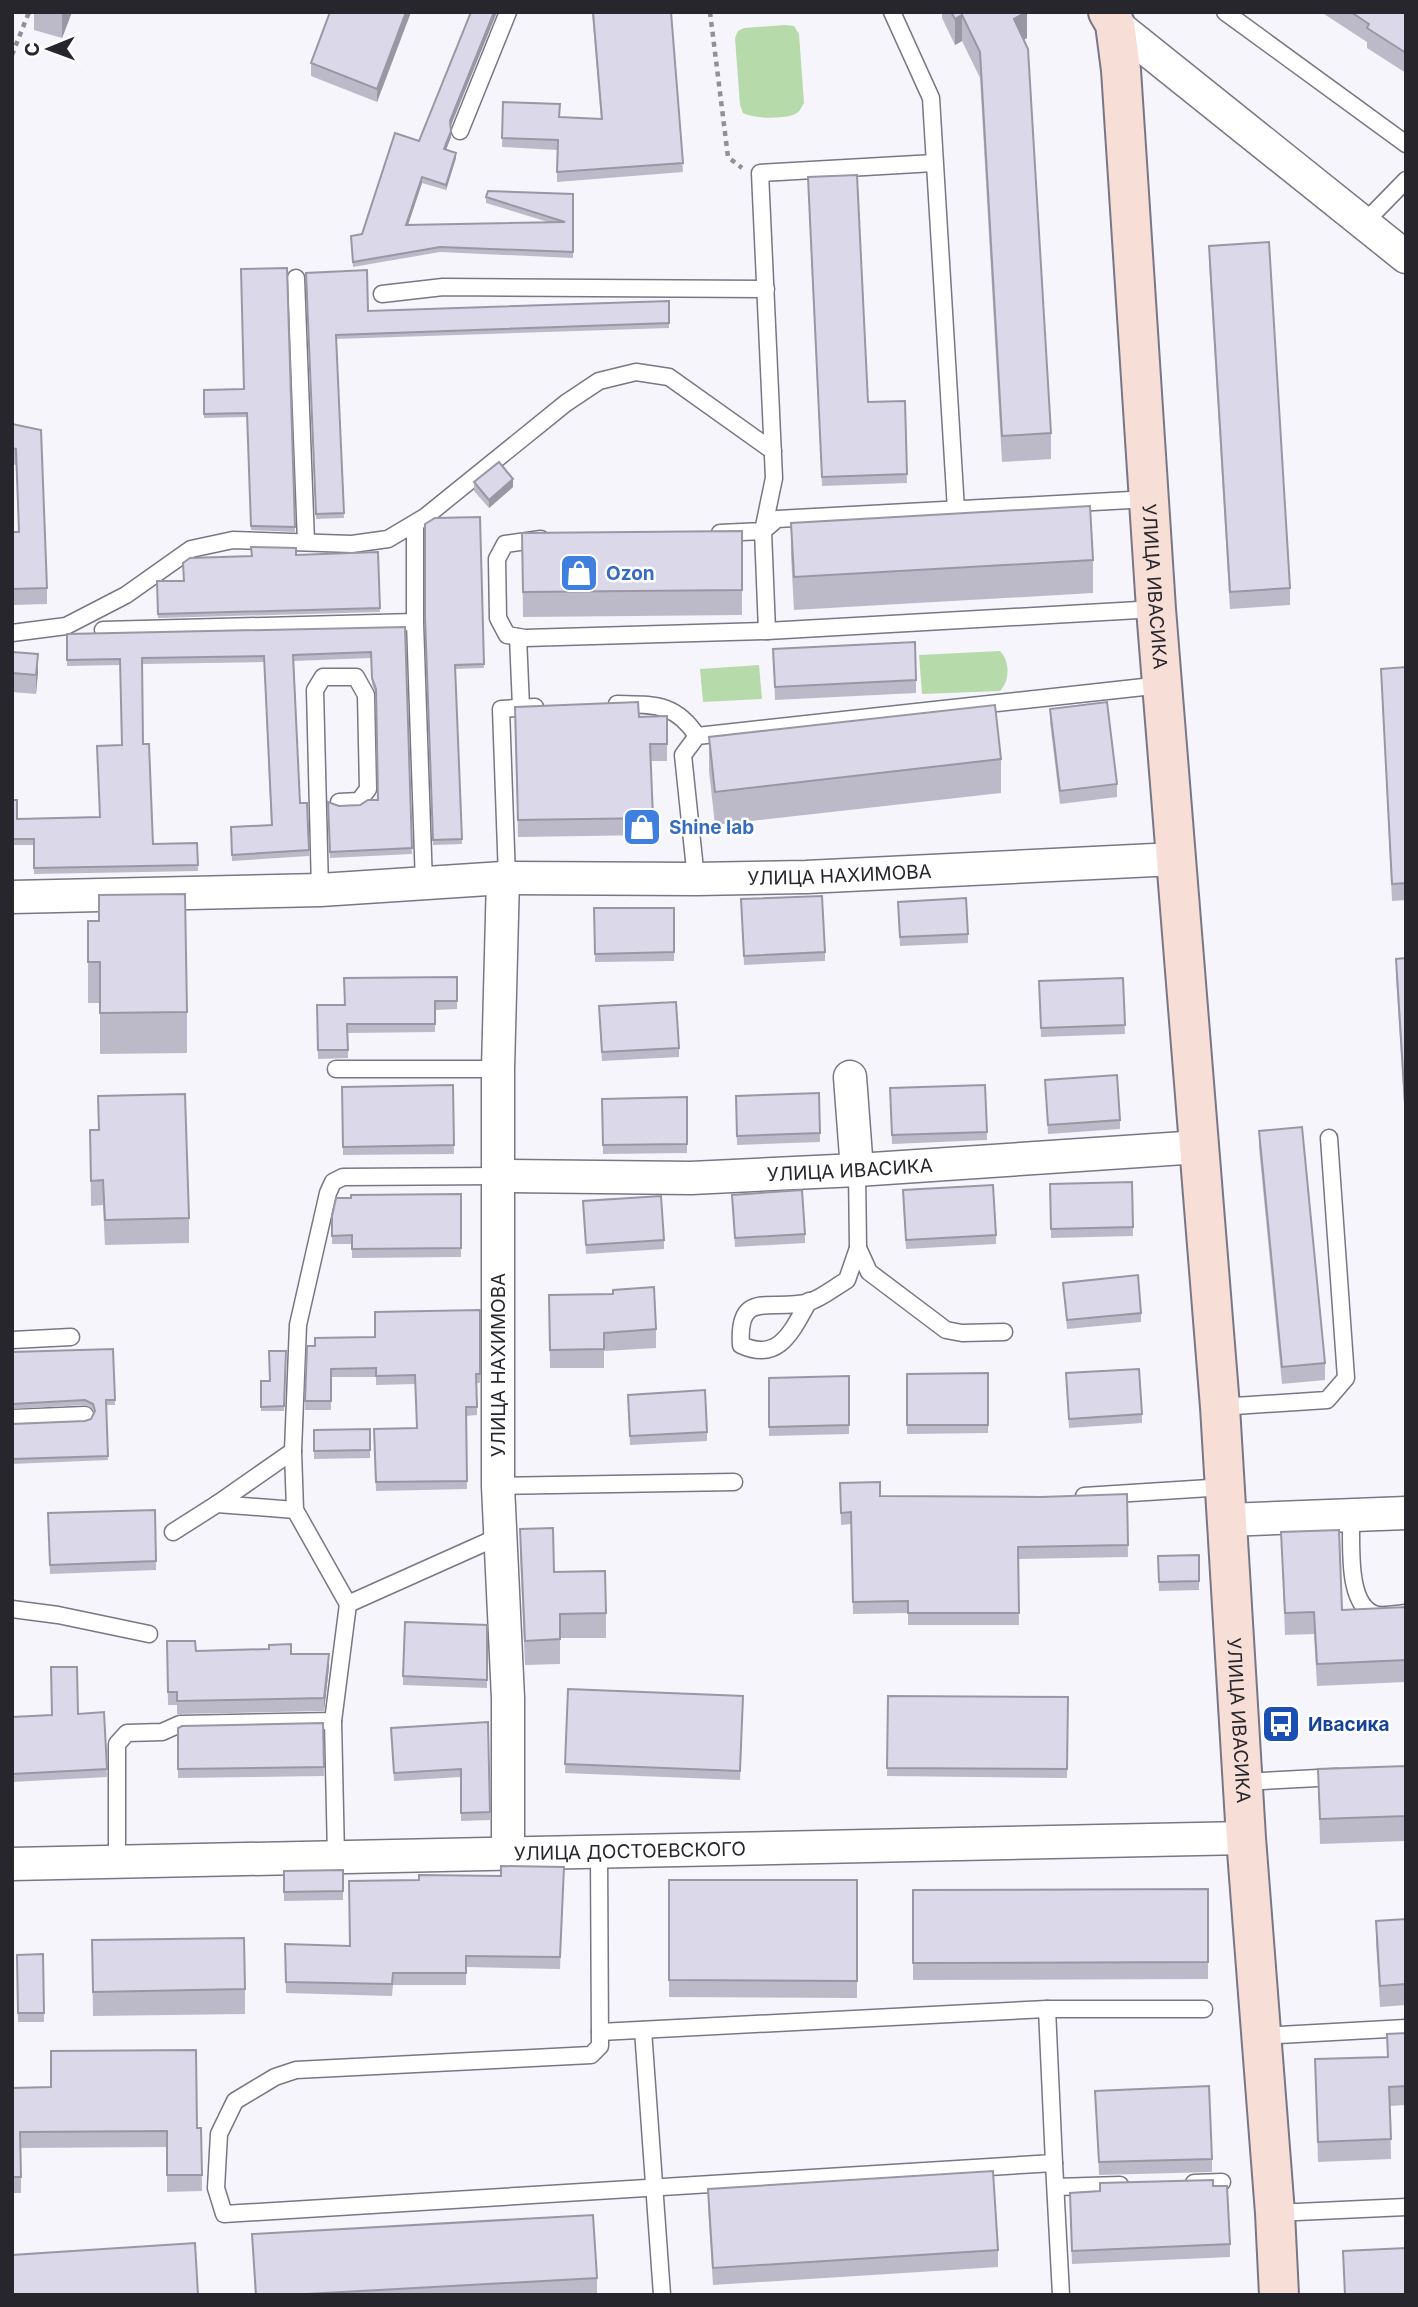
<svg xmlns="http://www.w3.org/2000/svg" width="1418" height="2307" viewBox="0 0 1418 2307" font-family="Inter,sans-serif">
<rect width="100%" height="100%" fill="#f6f5fc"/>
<g fill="#b7daab">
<path d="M785 25 794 26 799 34 804 103C801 108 799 113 793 115 780 119 755 119 743 113L740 105 735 38 738 31 744 28Z"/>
<path d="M1000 651C1010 661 1010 681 1000 691L922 694 919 655Z"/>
<path d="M759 665 762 699 703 702 700 669Z"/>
</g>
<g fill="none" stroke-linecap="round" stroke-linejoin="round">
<defs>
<g id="lane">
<path d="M892 12 931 98 956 510"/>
<path d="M1225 12 1406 144"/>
<path d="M460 131 508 12"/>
<path d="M1364 223 1406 180"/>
<path d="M296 278 306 542"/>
<path d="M382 294 443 287 766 289"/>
<path d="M415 524V622L424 884"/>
<path d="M720 533 763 531 774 478 760 173 934 163"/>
<path d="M541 539 505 544 497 559 498 618 507 635 525 638 767 631 1156 609"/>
<path d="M103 630 415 622"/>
<path d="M767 631 763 531 777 519 1149 499"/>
<path d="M12 633 66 626 126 595 191 549 233 540 352 544 388 539 425 517 566 403 599 381 636 372 669 377 773 451"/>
<path d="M518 637 521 707"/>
<path d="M617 704C653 705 675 702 697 736"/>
<path d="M507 878 501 709 535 707"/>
<path d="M696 879 683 755 697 736 1162 685"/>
<path d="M320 890 315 690 323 677H356L366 695 368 789 359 801 339 802"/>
<path d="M336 1069H498"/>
<path d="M858 1248 869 1272 946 1330 962 1333 1004 1332"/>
<path d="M809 1301C792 1330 780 1363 741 1345 737 1288 771 1312 809 1302 822 1298 835 1287 847 1280L858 1248 857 1170"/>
<path d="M12 1340 71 1337"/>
<path d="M1220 1407 1327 1400 1346 1378 1329 1138"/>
<path d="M12 1418 85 1415"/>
<path d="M498 1486 734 1482"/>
<path d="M1084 1496 1225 1487"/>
<path d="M217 1504 293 1451"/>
<path d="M1351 1515C1352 1541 1345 1609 1378 1615 1386 1616 1397 1614 1406 1613"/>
<path d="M173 1532 217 1504 295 1510"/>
<path d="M348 1604 500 1536"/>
<path d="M12 1609 58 1615 149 1634"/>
<path d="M1242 1782 1337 1777"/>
<path d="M599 1852 600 2046 591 2055 296 2070 275 2077 235 2101 219 2134 216 2188 224 2214 1054 2163 1047 2009H1204"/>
<path d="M336 1856 333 1721 348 1604 295 1510 293 1451 298 1325 328 1193 333 1182 343 1177 498 1176"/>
<path d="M117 1862V1744L127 1733 162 1732 180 1724 333 1721"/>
<path d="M643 2030 662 2295"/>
<path d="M600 2032 1047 2009"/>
<path d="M1261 2036 1406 2028"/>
<path d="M1054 2163 1061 2295"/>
<path d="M1194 2183 1222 2182"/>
<path d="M1056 2187 1120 2185"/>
<path d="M1275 2213 1406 2207"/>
</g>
<g id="street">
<path d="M1115 24 1406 257"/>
<path d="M503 878 498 1069V1486L508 1698V1852"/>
<path id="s1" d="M12 897 320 890 503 878 696 879 806 877 1175 859"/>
<path d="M850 1077 857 1170"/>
<path id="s2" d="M498 1176 691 1178 857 1170 1199 1147"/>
<path d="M1227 1520 1406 1513"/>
<path id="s3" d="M12 1864 1246 1838"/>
</g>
<g id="secondary">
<path id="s4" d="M1108 12 1115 24 1121 70 1156 609 1220 1407 1246 1838 1275 2213 1279 2295"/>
</g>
</defs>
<use href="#lane" stroke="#797685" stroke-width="19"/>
<use href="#street" stroke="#797685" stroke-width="35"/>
<use href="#secondary" stroke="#797685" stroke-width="42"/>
<g stroke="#919097" stroke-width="4.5" stroke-dasharray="5 5" stroke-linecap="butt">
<path d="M710 12 728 157 742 168"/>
<path d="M12 55 29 12"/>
</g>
<use href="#lane" stroke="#fff" stroke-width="16"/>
<use href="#street" stroke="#fff" stroke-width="32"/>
<use href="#secondary" stroke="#f7ded6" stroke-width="38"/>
</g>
<g fill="#bcbac9">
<path d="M34 12H72L62 38 34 30Z"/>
<path d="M411 12 377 102 311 76V63Z"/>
<path d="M471 12H497L451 126V137L446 150 456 158 446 190 422 183 408 225 548 222 486 203V197L573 194V258L440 252 353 267 351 236 362 234 419 141Z"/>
<path d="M592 12H671L683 172 557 182V150L502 147 503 102 559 117 601 119Z"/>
<path d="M942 12H1027V38L1024 40 1051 433V459L1002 462 980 78 962 41 955 45 942 18Z"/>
<path d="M1321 12H1406V73L1367 48V42Z"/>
<path d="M808 186 868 402 905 401 907 483 822 486Z"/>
<path d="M1209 246 1290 588V605L1230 609 1209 263Z"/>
<path d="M287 268 295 532 251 530 247 417 204 418V390L244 389Z"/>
<path d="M306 273 368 311 669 301V328L336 339 344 518 316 519Z"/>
<path d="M12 424 47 588V604L12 605V532H19L16 465 12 464Z"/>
<path d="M474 482 513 487 489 508 474 491Z"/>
<path d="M480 517 484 668 455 669 462 844 433 845 425 622Z"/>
<path d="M791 523 1093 560V593L794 610 791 556Z"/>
<path d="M742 531V615L523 617 522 533Z"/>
<path d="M378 552 380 612 158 618 157 581H184L296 555Z"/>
<path d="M405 627 412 854 330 858 328 802 339 806 360 805 378 800 376 695 372 684 371 658 294 661 300 803H307L309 856 232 861 231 827 271 825 264 662 142 664 143 744 153 844 197 843 198 871 34 874V845H12V800L17 819 100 817 122 745 120 665 67 666V634Z"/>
<path d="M773 649 916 680V693L775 700Z"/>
<path d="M12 652 38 672 36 694 12 692Z"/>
<path d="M1406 667V900L1392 901 1381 669Z"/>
<path d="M1050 709 1117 784V797L1060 804 1050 722Z"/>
<path d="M667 716V761H650L653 835 518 837 515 724Z"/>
<path d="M709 737 1001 759V793L715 825 709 771Z"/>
<path d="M741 899 825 952V961L744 965Z"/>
<path d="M594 908H674V961L595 962Z"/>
<path d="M898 911 968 934V943L900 946Z"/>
<path d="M99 921 187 1012V1053L100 1054V1003H88V962Z"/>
<path d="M1406 958V1136L1396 976V959Z"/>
<path d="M457 977V1009L435 1010V1032L348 1033V1058L318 1059 317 1005H345Z"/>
<path d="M1123 978 1125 1034 1041 1037 1039 981Z"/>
<path d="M599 1015 679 1048V1057L602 1061Z"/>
<path d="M1045 1080 1120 1120V1129L1048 1134Z"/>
<path d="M453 1085 454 1154 343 1155 342 1087Z"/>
<path d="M985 1085 987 1140 892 1144 890 1088Z"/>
<path d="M819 1093 820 1142 737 1145 736 1096Z"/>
<path d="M687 1097V1153L603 1154 602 1099Z"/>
<path d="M90 1130 189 1218V1243L105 1245 103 1205 91 1206Z"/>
<path d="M1259 1131 1325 1363V1380L1282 1384 1259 1148Z"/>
<path d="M1132 1182 1133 1236 1051 1238 1050 1184Z"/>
<path d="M461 1194V1257L352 1258V1244H332V1216Z"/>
<path d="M732 1195 805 1234V1243L735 1247Z"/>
<path d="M903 1199 996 1235V1244L906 1249Z"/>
<path d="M583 1201 664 1240V1249L586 1254Z"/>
<path d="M1063 1283 1141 1313V1322L1067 1329Z"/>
<path d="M549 1295 656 1329V1348L604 1351V1368H550Z"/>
<path d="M480 1310V1383H477V1415L466 1416 467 1489 376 1491 374 1429 417 1428 415 1384 376 1385V1377H331V1410H305L307 1346H315L375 1337Z"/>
<path d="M113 1349 115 1405H106L108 1460 12 1464V1424L85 1421 91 1419 94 1412 93 1409 85 1405 12 1409V1352Z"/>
<path d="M286 1351 284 1411H261V1381H269Z"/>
<path d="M988 1373V1433L907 1434V1374Z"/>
<path d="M1066 1373 1142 1414V1423L1069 1428Z"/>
<path d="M849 1376V1434L769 1436V1378Z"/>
<path d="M628 1404 707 1432V1441L630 1445Z"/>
<path d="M370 1429V1458L314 1459V1430Z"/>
<path d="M840 1483 880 1496 1041 1497 1127 1494 1128 1557 1018 1559 1019 1625H908V1613L853 1614 851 1524 841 1525Z"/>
<path d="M155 1510 156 1570 50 1574 48 1513Z"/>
<path d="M520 1529 554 1572 606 1613V1638H560V1664L525 1665 520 1554Z"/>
<path d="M1281 1532 1342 1610 1406 1607V1682L1317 1686 1314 1634 1285 1635Z"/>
<path d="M1199 1555V1590L1159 1591 1158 1556Z"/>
<path d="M487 1625V1688L403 1685V1676Z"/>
<path d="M167 1641 196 1651 291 1654 329 1667 324 1711 177 1714V1705H168Z"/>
<path d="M568 1689 743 1696 740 1780 565 1773Z"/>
<path d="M888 1696 1068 1697 1067 1778 887 1776Z"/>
<path d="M104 1712 107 1777 12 1782V1717Z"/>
<path d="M488 1722 490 1820 461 1821V1777L394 1781 391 1728Z"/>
<path d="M323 1723 324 1776 178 1778V1728Z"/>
<path d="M1406 1766V1841L1320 1844 1318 1769Z"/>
<path d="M564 1867 560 1969 466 1967V1985H393L392 1996 286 1993 285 1944 350 1946 419 1880 501 1876Z"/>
<path d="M343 1870V1900L284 1901V1871Z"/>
<path d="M669 1880H857V1998L669 1997Z"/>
<path d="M1208 1889V1979L913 1980V1890Z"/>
<path d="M1406 1919V2005L1380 2007 1376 1942V1921Z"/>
<path d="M92 1940 245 1989V2014L93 2016Z"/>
<path d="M43 1954 44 2022H18L17 1955Z"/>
<path d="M1406 2033V2105L1390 2106 1391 2159 1318 2162 1315 2059 1387 2057V2034Z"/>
<path d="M12 2088 197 2128H201L202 2191 167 2192V2147L21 2148V2193H12Z"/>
<path d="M1095 2091 1212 2159V2172L1099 2175Z"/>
<path d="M1213 2186 1230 2244V2257L1072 2264 1070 2206 1100 2191Z"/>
<path d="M708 2189 998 2250V2267L713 2285 708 2206Z"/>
<path d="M252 2234 597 2278V2295H255Z"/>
</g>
<g fill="#9997a4">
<path d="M62 12H72L62 38Z"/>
<path d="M406 12H411L377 102V89Z"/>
<path d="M494 12H497L450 127V121Z"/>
<path d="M1027 12V38L1014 45V19Z"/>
<path d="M962 15V41L955 45V19Z"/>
<path d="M451 131V137L444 155V149Z"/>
<path d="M456 153V158L446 190V185Z"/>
<path d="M422 177V183L406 231V225Z"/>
<path d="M513 479V487L489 508V500Z"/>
<path d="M38 654V672L36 694V675Z"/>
<path d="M329 1654V1667L324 1711V1698Z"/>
</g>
<g fill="#dbd8ea" stroke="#9997a4" stroke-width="2">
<path d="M330 12H406L377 89 311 63Z"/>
<path d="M471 12H494L450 121 451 131 444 149 456 153 446 185 422 177 406 225 565 222 486 197 488 191 573 194V252L440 247 353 262 351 236 362 234 395 133 419 141Z"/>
<path d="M593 12H671L683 163 557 172 558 140 502 138 503 102 560 104 559 117 602 119Z"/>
<path d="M951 12H1026L1014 19 1028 49 1051 433 1002 436 980 52 962 15 955 19Z"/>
<path d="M1351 12H1406V53L1367 28 1369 24Z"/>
<path d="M857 175 868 402 905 401 907 474 822 477 808 177Z"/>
<path d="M1269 242 1290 588 1230 592 1209 246Z"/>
<path d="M287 268 295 527 251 526 247 413 204 414V390L244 389 241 269Z"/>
<path d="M367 270 368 311 669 301V323L336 335 344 513 316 514 306 273Z"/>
<path d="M12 424 41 430 47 588 12 589V532H19L16 449 12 448Z"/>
<path d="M499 462 513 479 489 500 474 482Z"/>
<path d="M1090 506 1093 560 794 577 791 523Z"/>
<path d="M480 517 484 664 455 665 462 839 433 840 425 617V524L435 518Z"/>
<path d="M742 531V590L523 592 522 533Z"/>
<path d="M251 547 296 548V555L378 552 380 608 158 614 157 581H184L183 563 190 558 252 556Z"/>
<path d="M405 627 412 848 330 852 328 802 339 806 360 805 368 800H378L376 689 372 678 371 652 293 655 300 803H307L309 850 232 855 231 827 272 825 264 656 142 658 143 744H149L153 844 197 843 198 865 34 868V839H12V800H17V819L100 817 97 746 122 745 120 659 67 660V634Z"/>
<path d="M915 642 916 680 775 687 773 649Z"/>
<path d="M12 652 38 654 36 675 12 673Z"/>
<path d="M1406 667V883L1392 884 1381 669Z"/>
<path d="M638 702 639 717 667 716V744H650L653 818 518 820 515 707Z"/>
<path d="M1107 702 1117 784 1060 791 1050 709Z"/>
<path d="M995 705 1001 759 715 792 709 737Z"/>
<path d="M185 894 187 1012 100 1013V962H88V921H99V895Z"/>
<path d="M822 896 825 952 744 956 741 899Z"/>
<path d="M966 898 968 934 900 937 898 902Z"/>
<path d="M594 908H674V952L595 954Z"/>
<path d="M1406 958V1119L1396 959Z"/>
<path d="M457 977V1001H435V1024H347L348 1050H318L317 1005H345L344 978Z"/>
<path d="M1123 978 1125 1025 1041 1028 1039 981Z"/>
<path d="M676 1002 679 1048 602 1052 599 1006Z"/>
<path d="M1117 1075 1120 1120 1048 1125 1045 1080Z"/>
<path d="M453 1085 454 1145 343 1147 342 1087Z"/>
<path d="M985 1085 987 1132 892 1135 890 1088Z"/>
<path d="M819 1093 820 1133 737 1136 736 1096Z"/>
<path d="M185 1094 189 1218 105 1220 103 1180 91 1181 90 1130H99L98 1096Z"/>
<path d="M687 1097V1144L603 1145 602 1099Z"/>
<path d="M1302 1127 1325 1363 1282 1367 1259 1131Z"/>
<path d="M1132 1182 1133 1227 1051 1229 1050 1184Z"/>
<path d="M993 1185 996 1235 906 1240 903 1190Z"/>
<path d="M802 1190 805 1234 735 1238 732 1195Z"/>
<path d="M461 1194V1248L352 1249V1235L332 1236V1216L336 1198H351V1195Z"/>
<path d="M661 1196 664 1240 586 1245 583 1201Z"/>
<path d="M1138 1275 1141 1313 1067 1320 1063 1283Z"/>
<path d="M654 1287 656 1329 604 1333V1349L550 1350 549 1295 613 1294V1290Z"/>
<path d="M480 1310V1374H476L477 1407H466L467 1481 376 1482 374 1429 417 1428 415 1375 376 1376V1368L331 1369V1401H305L307 1346H315V1338L375 1337V1312Z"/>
<path d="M113 1349 115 1400H106L108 1456 12 1459V1424L85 1421 91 1419 95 1411 93 1404 85 1400 12 1404V1352Z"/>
<path d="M269 1351H286L284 1406 261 1407V1381H270Z"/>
<path d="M1139 1369 1142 1414 1069 1419 1066 1373Z"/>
<path d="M988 1373V1425H907V1374Z"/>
<path d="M849 1376V1425L769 1427V1378Z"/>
<path d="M705 1390 707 1432 630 1436 628 1395Z"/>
<path d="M370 1429V1450L314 1451V1430Z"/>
<path d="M880 1482V1496L1041 1497 1127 1494 1128 1545 1018 1547 1019 1613H908V1601L853 1602 851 1512 841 1513 840 1483Z"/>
<path d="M155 1510 156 1561 50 1565 48 1513Z"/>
<path d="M553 1528 554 1572 605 1571 606 1613 560 1614V1639L525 1641 520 1529Z"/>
<path d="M1339 1530 1342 1610 1406 1607V1660L1317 1664 1314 1612 1285 1613 1281 1532Z"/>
<path d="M1199 1555V1581L1159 1582 1158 1556Z"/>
<path d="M405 1622 487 1625V1680L403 1676Z"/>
<path d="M167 1641H195L196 1651 269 1649V1645L291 1644V1654H329L324 1698 177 1701V1692H168Z"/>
<path d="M51 1667H77L78 1714 104 1712 107 1769 12 1774V1717L52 1715Z"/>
<path d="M568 1689 743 1696 740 1771 565 1764Z"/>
<path d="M888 1696 1068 1697 1067 1769 887 1768Z"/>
<path d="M488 1722 490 1812 461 1813V1769L394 1773 391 1728Z"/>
<path d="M323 1723 324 1767 178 1769V1728L182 1726Z"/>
<path d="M1406 1766V1816L1320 1819 1318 1769Z"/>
<path d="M501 1866 564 1867 560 1957 466 1956V1973H393L392 1984 286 1982 285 1944 350 1946 349 1881 419 1880V1875L501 1876Z"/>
<path d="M343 1870V1891L284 1892V1871Z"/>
<path d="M669 1880H857V1981L669 1980Z"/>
<path d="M1208 1889V1962L913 1963V1890Z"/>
<path d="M1406 1919V1984L1380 1986 1376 1921Z"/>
<path d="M244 1938 245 1989 93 1992 92 1940Z"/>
<path d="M43 1954 44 2013H18L17 1955Z"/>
<path d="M1406 2033V2086L1389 2087 1391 2139 1318 2142 1315 2059 1388 2057 1387 2034Z"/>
<path d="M196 2050 197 2128H201L202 2175H167V2131L20 2132 21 2177H12V2088L51 2087V2051Z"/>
<path d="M1209 2086 1212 2159 1099 2162 1095 2091Z"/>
<path d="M993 2171 998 2250 713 2268 708 2189Z"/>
<path d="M1213 2180V2186H1227L1230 2244 1072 2251 1070 2193 1100 2191V2183Z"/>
<path d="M593 2215 597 2278 288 2295H256L252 2234Z"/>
<path d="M195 2243 198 2295H12V2255Z"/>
<path d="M1406 2248V2295H1345L1343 2251Z"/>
</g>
<defs>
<symbol id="shop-square" viewBox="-11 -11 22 22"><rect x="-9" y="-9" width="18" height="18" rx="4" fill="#3f7fe0" stroke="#fff"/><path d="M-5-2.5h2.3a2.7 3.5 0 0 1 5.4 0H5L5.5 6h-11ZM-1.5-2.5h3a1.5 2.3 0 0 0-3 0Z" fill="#fff"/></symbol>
<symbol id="bus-square" viewBox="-11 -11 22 22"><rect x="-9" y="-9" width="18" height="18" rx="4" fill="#1a4fb4" stroke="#fff"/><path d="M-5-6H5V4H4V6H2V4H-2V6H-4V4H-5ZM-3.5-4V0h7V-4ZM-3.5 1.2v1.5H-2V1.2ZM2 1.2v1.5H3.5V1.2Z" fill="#fff"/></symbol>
</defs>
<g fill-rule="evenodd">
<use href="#shop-square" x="557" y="551" width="44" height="44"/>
<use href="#shop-square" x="620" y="805" width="44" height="44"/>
<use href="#bus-square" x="1259" y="1702" width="44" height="44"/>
</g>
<g text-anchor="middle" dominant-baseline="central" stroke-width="5" stroke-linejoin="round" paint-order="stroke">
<g font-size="19" font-weight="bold" fill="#366cbe" stroke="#fff" text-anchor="start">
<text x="606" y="573">Ozon</text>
<text x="669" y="827">Shine lab</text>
</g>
<g font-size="19" fill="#27262d" stroke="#fff">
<text stroke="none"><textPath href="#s4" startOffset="578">УЛИЦА ИВАСИКА</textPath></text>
<text stroke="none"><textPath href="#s1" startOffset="828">УЛИЦА НАХИМОВА</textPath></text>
<text stroke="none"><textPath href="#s2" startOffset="352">УЛИЦА ИВАСИКА</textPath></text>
<text transform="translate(498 1365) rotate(-90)">УЛИЦА НАХИМОВА</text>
<text stroke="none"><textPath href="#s4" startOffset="1715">УЛИЦА ИВАСИКА</textPath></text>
<text stroke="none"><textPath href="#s3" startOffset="618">УЛИЦА ДОСТОЕВСКОГО</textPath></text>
</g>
<g font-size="19" font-weight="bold" fill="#164399" stroke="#fff" text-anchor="start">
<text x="1308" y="1724">Ивасика</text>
</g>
</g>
<rect width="1418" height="2307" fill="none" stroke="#27262d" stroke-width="28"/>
<g transform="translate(49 49) rotate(269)" stroke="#ffffff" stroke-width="5" paint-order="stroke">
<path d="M0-5L12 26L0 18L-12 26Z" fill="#27262d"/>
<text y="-10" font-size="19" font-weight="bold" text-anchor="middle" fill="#27262d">С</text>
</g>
</svg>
